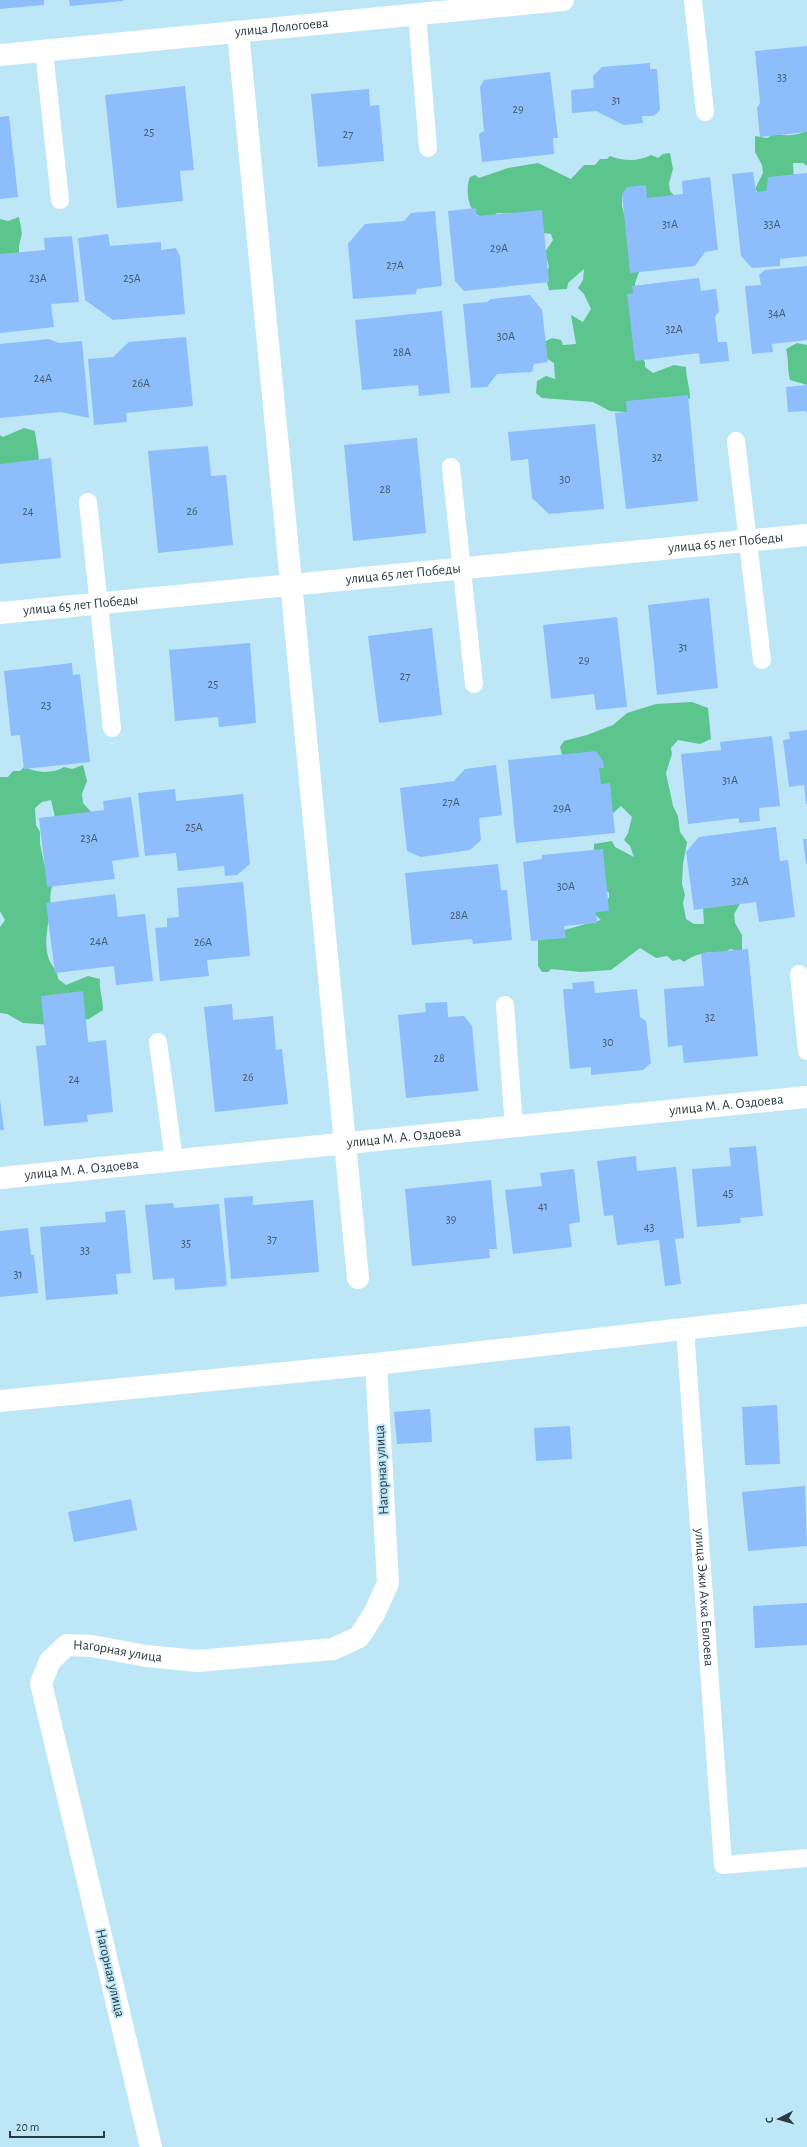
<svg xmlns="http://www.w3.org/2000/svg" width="807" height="2147" viewBox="0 0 807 2147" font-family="'Alegreya Sans',sans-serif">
<rect width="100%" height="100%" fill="#bde7f7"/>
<g fill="#5cc48d">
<path d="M807 130V166L803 163H793L794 180 759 194 755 189 763 173 762 165 755 152V136L767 138 774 134C782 136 800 136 807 130Z"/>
<path d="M670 153 673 169 669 183 670 191 682 204 671 210 629 190 622 197V206L639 272 635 283 639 352 645 362V367L653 373 674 365 686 367C686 378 690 387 690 398L675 407 640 413 610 411 593 402 542 398 536 393 537 381 546 376 555 379 554 363 544 357V342L552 338 561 340 563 345 576 344 571 315 583 322 591 309 584 294 578 288 583 280 584 269 568 283 567 289 549 290 545 275 549 267 545 252 553 240 551 234 543 233 539 215 497 213 492 220C486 219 478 217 474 212 467 204 466 186 470 177L475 175 479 178 508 168 538 163 571 179 584 165H595L600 159H607L610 156C623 161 638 162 651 155L658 158 663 154Z"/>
<path d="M19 217 22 233 19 246V254L0 282V219L8 221Z"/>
<path d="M797 343 807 345V385L790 380C787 369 789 359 786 349Z"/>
<path d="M24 428 35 431C36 442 39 451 39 462L0 475V435L3 437Z"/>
<path d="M692 702 708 708 711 739 700 744 678 740 671 748 672 754 666 773 673 806 678 816 680 832 687 842 683 864 682 884 685 895 683 903 686 919 694 924H704L703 907 743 899 734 914 735 923 742 935V951L730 949 724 953C709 950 695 954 684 962L680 959 673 961 667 956 656 958 640 948 611 970 581 972 551 969 548 972H542L538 966V937L601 920 593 913 601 901 609 898V893C594 878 594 866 594 844L612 841 615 847 634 857 630 846 624 840 628 833 632 817 621 806 611 815 602 786 563 758 560 747 564 741 587 735 613 725 627 713 656 704Z"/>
<path d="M83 765 87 781 82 794 83 803 95 816 55 817 51 800 42 802 35 808 36 825 40 832V844L44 863 53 884C48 898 52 900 50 912 48 925 44 943 48 956 50 965 58 970 58 979L66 985 88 976 100 979C99 990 103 999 103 1010L89 1019 53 1025 23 1023 7 1014 0 1013V927L5 920 0 911V777H8L13 771H20L24 767C36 773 52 774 64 767L72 769Z"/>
</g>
<g fill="#8dbdfa">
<path d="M0 0H44V5L0 9Z"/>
<path d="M69 0H123V1L70 6Z"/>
<path d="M807 46V132L760 137 757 108 760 103 755 51Z"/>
<path d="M650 63V69H657L660 110 654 116H642L643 123 624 125 596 111 572 113 571 90 594 88 593 76 602 67Z"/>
<path d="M550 72 558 138H553L554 154 482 162 479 134 484 131 480 87 484 80Z"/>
<path d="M185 86 194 170 180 171 183 201 117 208 105 95Z"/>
<path d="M369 89 370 106 379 105 384 161 318 167 311 94Z"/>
<path d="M9 116 18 197 0 199V117Z"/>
<path d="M753 172 756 192 766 191 768 177 807 173V256L780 259V266L752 268 741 256 732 174Z"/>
<path d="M710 177 718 250 705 252 695 266 630 273 622 194 627 187 646 185 647 198 683 194 682 181Z"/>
<path d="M476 208 477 216 542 210 549 282 464 291 455 281 448 211Z"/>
<path d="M435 211 442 286 417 289 416 294 353 299 348 244 365 224 404 221 411 213Z"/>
<path d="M108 234 110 246 161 242V250L176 248 180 256 185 314 113 320 85 300 78 238Z"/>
<path d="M72 236 79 302 51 304 54 327 0 333V254L45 250 44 238Z"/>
<path d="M807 266V340L772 344 773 352 752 354 745 286 761 285 759 275 765 270Z"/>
<path d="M699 278 701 291 716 289 719 311 715 317 718 342H727L729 361 700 364 699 353 635 361 627 294 633 293 632 286Z"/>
<path d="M530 295 542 310 548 362 534 364 532 372 497 374 487 387 471 388 463 304 487 302 491 299Z"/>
<path d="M442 311 450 393 419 396 418 385 362 390 355 320Z"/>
<path d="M186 337 193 406 126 413 127 422 94 425 88 359 113 357 129 342Z"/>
<path d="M49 339 59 343 82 341 89 418 61 412 0 418V344Z"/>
<path d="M807 385V414L806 411 788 412 786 387Z"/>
<path d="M688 395 698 501 626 509 615 413 627 412 626 401Z"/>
<path d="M595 424 604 509 549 514 532 498 528 459 511 461 508 432Z"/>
<path d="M417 438 426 533 353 541 344 445Z"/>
<path d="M208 446 211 476 226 475 233 545 158 553 148 451Z"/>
<path d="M51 458 61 558 0 564V464Z"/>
<path d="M709 598 718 688 657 695 648 605Z"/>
<path d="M617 617 627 707 596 710 594 694 551 699 543 625Z"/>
<path d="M432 628 442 715 379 723 368 636Z"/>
<path d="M250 643 256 723 219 727 218 717 175 721 169 650Z"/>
<path d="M72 663 73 675 80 674 90 762 24 769 20 735 11 736 4 671Z"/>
<path d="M807 730V804H806L804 785 789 787 783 740 790 739 789 732Z"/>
<path d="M772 736 780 806 759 808 760 821 739 823V818L688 824 681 754 721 750 720 742Z"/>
<path d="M596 751 603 761 604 768H599L601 784 610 783 615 833 516 843 508 760Z"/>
<path d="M496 765 502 815 479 818 481 840 470 850 421 857 407 851 400 788 454 781 465 769Z"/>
<path d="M175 789 176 801 243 794 250 864 237 875 225 876 224 866 178 871 176 853 145 856 138 793Z"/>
<path d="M131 797 139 857 112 861 115 879 47 887 39 818 104 810 103 801Z"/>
<path d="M776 827 780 861 788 860 795 917 759 922 756 902 694 910 686 852 699 837Z"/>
<path d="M803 839H807V864H806Z"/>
<path d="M603 849 609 911 596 912 597 923 564 926 566 938 531 941 523 862 542 859V855Z"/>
<path d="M498 864 501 890H507L512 940 473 944 472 939 412 945 405 873Z"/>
<path d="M243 882 250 956 207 960 209 976 160 981 155 928 167 927V918L179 917 177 888Z"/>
<path d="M115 894 118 917 145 914 153 981 116 985 114 966 55 973 46 903Z"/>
<path d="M748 949 758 1056 684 1063 682 1045 668 1047 664 989 704 986 701 953Z"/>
<path d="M594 981 595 993 637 989 640 1017 646 1021 651 1063 643 1070 591 1075V1067L570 1069 563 989H573L572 983Z"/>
<path d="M83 991 88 1042 106 1040 113 1112 87 1115 88 1122 44 1126 36 1046 46 1045 41 996Z"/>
<path d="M447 1002 448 1017 464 1016 472 1026 478 1091 406 1098 398 1015 426 1012 425 1003Z"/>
<path d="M232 1004 233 1020 273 1016 276 1050 282 1049 288 1104 215 1112 204 1007Z"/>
<path d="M0 1100 4 1130H0Z"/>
<path d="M756 1146 763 1216 740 1218 741 1223 697 1227 692 1169 731 1166 729 1148Z"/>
<path d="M636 1156 637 1171 676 1167 684 1238 675 1239 681 1284 665 1286 659 1240 617 1245 613 1215 604 1216 597 1161Z"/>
<path d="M574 1169 580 1222 569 1224 572 1247 513 1254 505 1190 542 1186 540 1173Z"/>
<path d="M491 1180 497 1249H489L490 1258 412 1266 405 1189Z"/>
<path d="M253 1196V1205L313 1200 319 1272 231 1279 224 1198Z"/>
<path d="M173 1203 174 1208 219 1204 227 1286 175 1290 174 1278 153 1280 145 1205Z"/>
<path d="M125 1210 131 1273 116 1274 118 1294 46 1300 40 1227 106 1222 105 1212Z"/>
<path d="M28 1228 31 1255H34L38 1293 0 1297V1231Z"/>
<path d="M777 1405 780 1464 745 1465 742 1407Z"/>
<path d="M430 1409 432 1442 397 1444 394 1412Z"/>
<path d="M570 1426 572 1459 536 1461 534 1428Z"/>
<path d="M805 1486 807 1546 748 1551 742 1492Z"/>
<path d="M131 1499 137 1530 74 1542 68 1512Z"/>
<path d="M807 1603V1645L755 1648 753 1606Z"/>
</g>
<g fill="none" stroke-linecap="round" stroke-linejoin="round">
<g stroke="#fff" stroke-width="18">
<path d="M693 0 705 112"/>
<path d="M417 14 428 148"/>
<path d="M44 51 60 200"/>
<path d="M736 441 762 660"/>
<path d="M451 467 474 684"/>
<path d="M88 502 112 728"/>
<path d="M799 974 807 1051"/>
<path d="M505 1005 514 1127"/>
<path d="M158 1042 174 1160"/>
<path id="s1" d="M685 1329 723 1865 807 1858"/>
</g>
<g stroke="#fff" stroke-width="22">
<path d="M238 32 358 1278"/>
<path id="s2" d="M0 55 563 0"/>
<path id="s3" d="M0 613 807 535"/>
<path id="s4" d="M0 1178 807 1097"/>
<path d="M0 1401 376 1364 807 1315"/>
<path id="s5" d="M151 2147 41 1683 50 1661 67 1645 92 1646 146 1656 198 1661 333 1649 359 1637 374 1614 388 1583 376 1364"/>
</g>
</g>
<g text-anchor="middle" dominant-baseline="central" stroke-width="4" stroke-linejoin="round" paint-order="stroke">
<g font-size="12" fill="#425b6e">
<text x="782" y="77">33</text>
<text x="616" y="100">31</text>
<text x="518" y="109">29</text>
<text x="149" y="132">25</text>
<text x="348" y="134">27</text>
<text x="670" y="224">31А</text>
<text x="772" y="224">33А</text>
<text x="499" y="248">29А</text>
<text x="395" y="265">27А</text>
<text x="38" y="278">23А</text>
<text x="132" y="278">25А</text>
<text x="777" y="313">34А</text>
<text x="674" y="329">32А</text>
<text x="506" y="336">30А</text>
<text x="402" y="352">28А</text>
<text x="43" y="378">24А</text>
<text x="141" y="383">26А</text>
<text x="657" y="457">32</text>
<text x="565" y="479">30</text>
<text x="385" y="489">28</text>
<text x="28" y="511">24</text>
<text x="192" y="511">26</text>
<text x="683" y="647">31</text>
<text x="584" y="660">29</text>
<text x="405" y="676">27</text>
<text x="213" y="684">25</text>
<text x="46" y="705">23</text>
<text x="730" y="780">31А</text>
<text x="451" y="802">27А</text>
<text x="562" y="808">29А</text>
<text x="194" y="827">25А</text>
<text x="89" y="838">23А</text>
<text x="740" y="881">32А</text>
<text x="566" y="886">30А</text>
<text x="459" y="915">28А</text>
<text x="99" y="941">24А</text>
<text x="203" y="942">26А</text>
<text x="710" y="1017">32</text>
<text x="608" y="1042">30</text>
<text x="439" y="1058">28</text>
<text x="248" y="1077">26</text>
<text x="74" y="1079">24</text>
<text x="728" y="1193">45</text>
<text x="543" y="1206">41</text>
<text x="451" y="1219">39</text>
<text x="649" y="1227">43</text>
<text x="272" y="1239">37</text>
<text x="186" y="1243">35</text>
<text x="85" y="1250">33</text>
<text x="18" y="1274">31</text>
</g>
<g font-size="14" fill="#293a40" stroke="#bde7f7">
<text stroke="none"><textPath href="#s2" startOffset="283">улица Лологоева</textPath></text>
<text stroke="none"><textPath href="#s3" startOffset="729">улица 65 лет Победы</textPath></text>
<text stroke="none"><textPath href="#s3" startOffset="405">улица 65 лет Победы</textPath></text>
<text stroke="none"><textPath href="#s3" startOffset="81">улица 65 лет Победы</textPath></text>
<text stroke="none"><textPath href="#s4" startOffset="730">улица М. А. Оздоева</textPath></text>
<text stroke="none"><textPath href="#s4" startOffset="406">улица М. А. Оздоева</textPath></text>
<text stroke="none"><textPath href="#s4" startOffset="82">улица М. А. Оздоева</textPath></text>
<text transform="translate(382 1470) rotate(-93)">Нагорная улица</text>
<text stroke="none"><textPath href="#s1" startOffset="269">улица Эжи Ахка Евлоева</textPath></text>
<text stroke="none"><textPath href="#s5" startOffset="575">Нагорная улица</textPath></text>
<text transform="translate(110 1973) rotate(77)">Нагорная улица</text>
</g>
</g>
<g transform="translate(779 2119) rotate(264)" stroke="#bde7f7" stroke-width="3" paint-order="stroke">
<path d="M0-3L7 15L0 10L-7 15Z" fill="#293a40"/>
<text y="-6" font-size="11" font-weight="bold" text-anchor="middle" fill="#293a40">С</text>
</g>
<path d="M10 2131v6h94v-6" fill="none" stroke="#293a40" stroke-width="2"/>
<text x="16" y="2131" font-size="12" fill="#293a40" stroke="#bde7f7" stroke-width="3" paint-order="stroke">20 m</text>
</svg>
